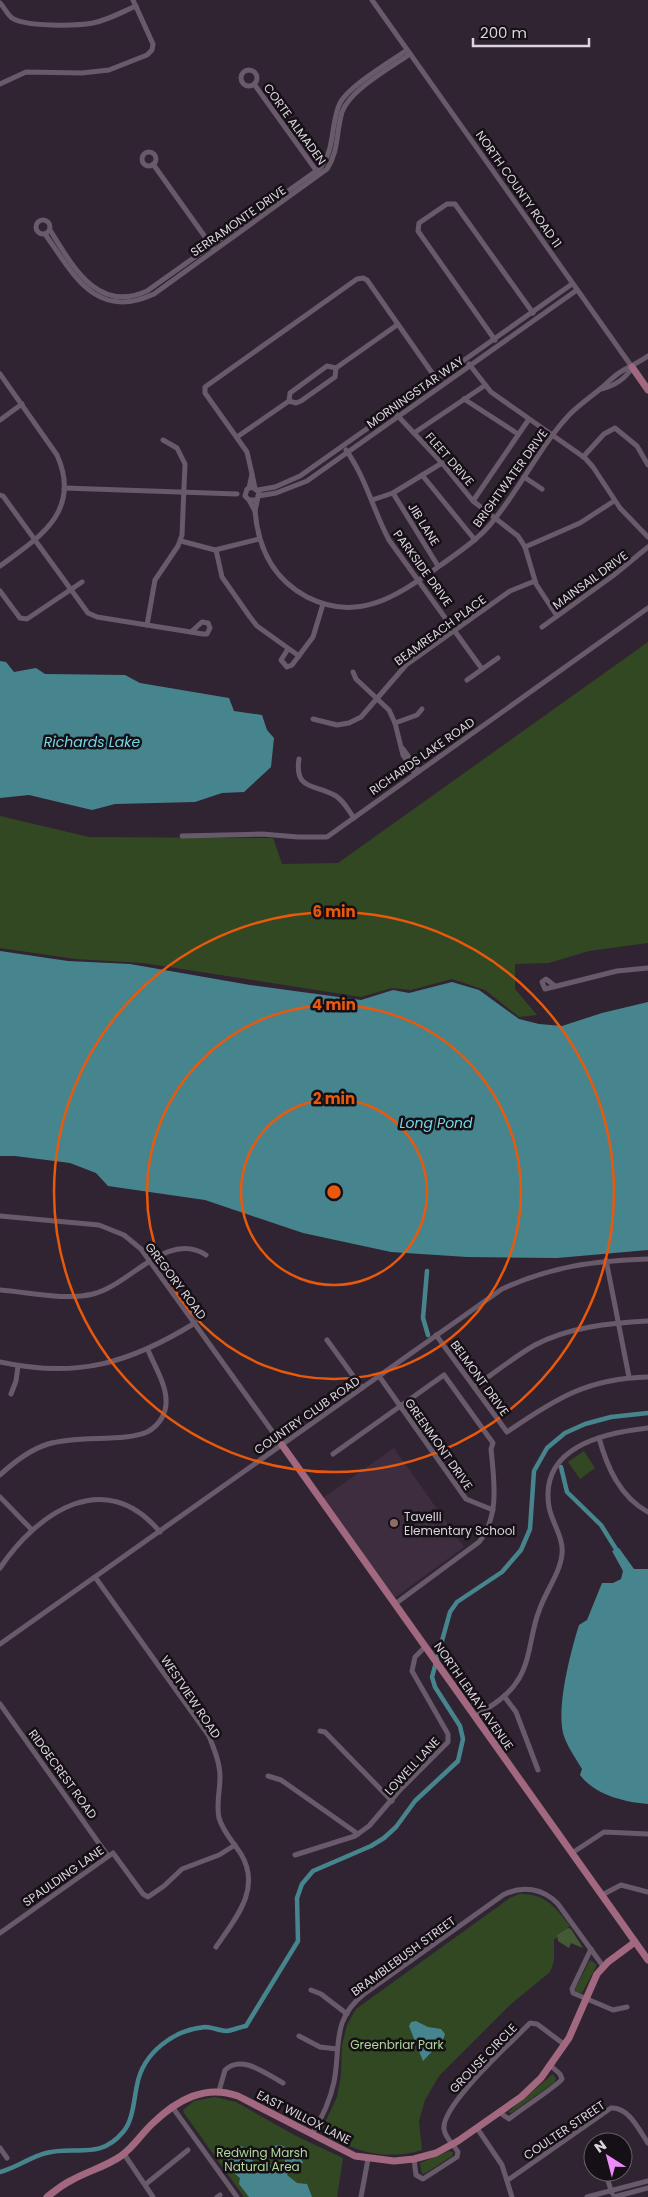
<svg xmlns="http://www.w3.org/2000/svg" width="648" height="2197" viewBox="0 0 648 2197" font-family="Poppins,sans-serif">
<rect width="100%" height="100%" fill="#312432"/>
<path fill="#3e2c3f" d="M394 1448 464 1547 393 1599 323 1498Z"/>
<g fill="#314823">
<path d="M648 642V943L589 951 549 963 515 964V989L537 1015 519 1017 485 990 452 979 411 990 392 988 361 997 143 963 75 959 0 948V816L89 837 273 838 282 864 338 863Z"/>
<path d="M584 1451 595 1468 580 1479 568 1462Z"/>
<path d="M519 1894C544 1893 555 1906 570 1926L554 1940V1961L550 1972 511 2004 439 2076 425 2100 419 2121 422 2150C383 2162 355 2150 320 2133L337 2097 341 2076 342 2045 347 2025 356 2009 510 1898Z"/>
<path d="M590 1960 596 1964V1967L582 1993 576 1992 575 1989Z"/>
<path d="M553 2074 556 2079 554 2083 511 2113 508 2112Z"/>
<path d="M215 2097 236 2102 296 2136 343 2158 337 2197H244L184 2113 183 2110 194 2101Z"/>
<path d="M449 2151 453 2152 452 2156 426 2173 422 2174 420 2163Z"/>
</g>
<path fill="#435a35" d="M568 1928 571 1929 583 1948 571 1943 569 1948 558 1941 557 1935Z"/>
<g fill="#47858e">
<path d="M0 661 6 662 14 672 36 668 45 674 125 675 140 683 229 698 234 711 262 715 267 730 274 738 271 767 244 792 222 793 195 802 115 804 92 810 29 795 0 798Z"/>
<path d="M0 951 68 961 130 964 250 985 361 1000 393 990 409 993 452 982 479 990 519 1019 539 1024 562 1026 602 1013 648 1002V1250L557 1258 467 1257 391 1252 303 1233 205 1200 108 1186 96 1173 70 1163 15 1156H0Z"/>
<path d="M619 1548 634 1569H648V1804C624 1802 595 1795 580 1775L582 1769C576 1759 569 1749 565 1739 554 1714 571 1650 579 1625L587 1620 602 1583H613L621 1579 623 1571 612 1551Z"/>
<path d="M416 2021 428 2027 441 2029 445 2034 443 2040 423 2061 409 2026 411 2022Z"/>
<path d="M281 2145 300 2155 303 2163 293 2164 287 2175 297 2183 307 2184 312 2197H249L239 2184 240 2178 234 2173 226 2161C230 2155 235 2153 239 2146L244 2147 257 2167 273 2165 277 2168 285 2164V2156L272 2146Z"/>
</g>
<g fill="none" stroke-linecap="round" stroke-linejoin="round">
<g stroke="#47858e" stroke-width="4.5">
<path d="M427 1271 423 1318 428 1335"/>
<path d="M561 1467 567 1492 601 1525 616 1549"/>
<path d="M0 2172C16 2168 30 2157 46 2153 75 2145 99 2161 123 2132 133 2121 134 2099 137 2085 143 2053 173 2030 205 2027 212 2027 220 2031 227 2031 233 2030 240 2027 246 2026L298 1941 297 1898 302 1884 313 1871 371 1846 384 1838 396 1827 415 1801 458 1761 463 1739 460 1726 435 1687 432 1677 450 1612 457 1602 502 1572 521 1550 530 1529 534 1471 547 1448 565 1433 585 1424 611 1417 648 1413"/>
</g>
<g stroke="#695a6b" stroke-width="5">
<path d="M372 0 632 367"/>
<path d="M0 3C4 7 7 14 12 18 25 27 76 26 93 23 108 20 122 12 136 6"/>
<circle cx="249" cy="78" r="8"/>
<path d="M0 84 26 72 82 73 109 70 147 55 152 50 153 44 133 0"/>
<path d="M254 84 318 173"/>
<circle cx="149" cy="159" r="7"/>
<path d="M153 164 213 248"/>
<circle cx="43" cy="227" r="7"/>
<path d="M50 230C72 265 97 314 147 291L319 169C336 151 330 123 340 103 349 86 390 62 407 50"/>
<path d="M45 234C74 275 96 321 154 294L327 169C339 151 336 132 342 112 350 90 390 68 410 54"/>
<path d="M495 340 418 231 419 223 447 204H455L533 313"/>
<path d="M469 364 491 392 585 458 593 467 620 508 648 537"/>
<path d="M336 368 397 325"/>
<path d="M0 374 57 455C82 511 40 537 0 566"/>
<path d="M601 389C614 386 625 379 632 368"/>
<path d="M464 399 518 434"/>
<path d="M397 415 442 463 473 501 518 536 525 547 536 584 557 616"/>
<path d="M0 420 22 404"/>
<path d="M414 433 484 386"/>
<path d="M237 437 289 401 290 393 327 366 336 368 335 377 301 401 296 403 289 401"/>
<path d="M346 450C366 478 373 510 389 540L482 669"/>
<path d="M583 457 604 434 615 428 637 446 648 465"/>
<path d="M252 474 247 452 205 393V387L357 279 363 278 367 280 437 380"/>
<path d="M422 475 475 540"/>
<path d="M524 477 542 489"/>
<path d="M64 488 237 494"/>
<path d="M249 488 252 474 255 488"/>
<path d="M258 490 275 487 300 476 572 284"/>
<path d="M393 493 438 566"/>
<path d="M0 495 3 496 88 613 97 617 203 634H207L210 628 208 623 202 622 191 632"/>
<path d="M258 496 276 493 307 481 577 290"/>
<path d="M249 500 255 511 259 492 252 487 247 489 245 496 249 500H256"/>
<path d="M372 500 393 493 442 463"/>
<path d="M473 501 529 419"/>
<path d="M255 511C258 547 273 579 307 597 360 624 399 594 441 565 457 553 475 542 488 527 519 492 538 448 570 414 579 405 589 398 599 390 607 384 613 376 622 371 631 366 639 362 648 356"/>
<path d="M181 541 215 550 259 539"/>
<path d="M525 547 580 523 614 501"/>
<path d="M216 550 222 577 250 617 257 626 299 656"/>
<path d="M0 591 20 618 27 619 82 582"/>
<path d="M147 625 155 580 178 546 182 535 185 464 177 448 163 440"/>
<path d="M542 627 614 575 648 547"/>
<path d="M288 649 281 660 287 667 292 665 313 637 323 604"/>
<path d="M353 672 356 679 389 710 395 723 403 755 415 774"/>
<path d="M467 680 498 658"/>
<path d="M313 719 337 725 349 723 361 717 406 665 510 591 535 581"/>
<path d="M395 723 417 715 422 709"/>
<path d="M403 749 419 771"/>
<path d="M299 759C294 791 316 784 336 796 344 801 348 810 354 818"/>
<path d="M182 836 262 834 298 837H327L648 608"/>
<path d="M555 986 546 979 542 982 545 989 617 971 648 968"/>
<path d="M0 1216 99 1225 124 1235 141 1249 282 1445"/>
<path d="M606 1260 629 1377"/>
<path d="M0 1290C29 1292 64 1301 93 1294 130 1285 167 1230 206 1255"/>
<path d="M436 1335 507 1432C555 1399 588 1378 648 1377"/>
<path d="M327 1340 362 1388"/>
<path d="M0 1362C77 1379 130 1363 195 1323"/>
<path d="M379 1376 466 1499 493 1510"/>
<path d="M474 1387C494 1373 514 1357 535 1345 569 1327 610 1323 648 1321"/>
<path d="M11 1394 16 1381 18 1366"/>
<path d="M599 1438C607 1467 620 1497 648 1512"/>
<path d="M333 1454 444 1375 493 1443 491 1449C494 1480 500 1516 479 1542L395 1604"/>
<path d="M0 1475C14 1462 29 1450 48 1444 76 1435 125 1442 147 1432 159 1426 167 1413 166 1400 166 1384 154 1365 148 1350"/>
<path d="M0 1497 32 1530"/>
<path d="M0 1568C38 1512 105 1466 160 1532"/>
<path d="M95 1577 209 1736C214 1749 220 1763 220 1777 220 1791 216 1804 219 1818 223 1832 234 1843 241 1854 262 1889 235 1919 216 1947"/>
<path d="M0 1644 502 1289C552 1266 594 1261 648 1259"/>
<path d="M504 1696 516 1712 538 1770"/>
<path d="M0 1704 108 1856"/>
<path d="M475 1717C489 1707 507 1697 516 1683 531 1663 530 1633 539 1611 545 1592 560 1574 562 1554 564 1538 552 1523 549 1507 539 1447 603 1433 648 1428"/>
<path d="M320 1731 325 1732 392 1801"/>
<path d="M268 1776 281 1780 358 1834"/>
<path d="M572 1853 604 1832 648 1834"/>
<path d="M295 1855 355 1836 369 1826 399 1791 448 1742V1734L412 1671 415 1657 425 1647"/>
<path d="M602 1895 621 1885 648 1892"/>
<path d="M0 1933 113 1853 143 1894 148 1897 164 1886 182 1869 219 1855 235 1845"/>
<path d="M591 1949 572 1989 573 1993 613 2010 627 2007"/>
<path d="M311 1990 321 1994 347 2014"/>
<path d="M299 2036 320 2047 337 2049"/>
<path d="M219 2091 225 2070C242 2054 266 2074 283 2083"/>
<path d="M173 2108 237 2197"/>
<path d="M499 2112 509 2119C518 2111 559 2085 562 2079L560 2074 551 2066"/>
<path d="M477 2128 502 2165 512 2197"/>
<path d="M312 2134C322 2118 330 2101 334 2082 341 2046 331 2020 364 1994L503 1895C522 1885 543 1888 558 1904L603 1966"/>
<path d="M0 2148 7 2158"/>
<path d="M124 2154 153 2197"/>
<path d="M414 2159 416 2175 423 2179 457 2157 458 2152C454 2145 445 2138 444 2129 441 2105 512 2042 530 2023L537 2024 565 2045"/>
<path d="M607 2178 612 2193"/>
<path d="M508 2180 611 2108C629 2107 639 2130 648 2143"/>
<path d="M146 2184 188 2150"/>
<path d="M217 2197 220 2195"/>
<path d="M361 2197 368 2159"/>
<path d="M587 2197 648 2181"/>
<path d="M614 2197 648 2188"/>
</g>
<g stroke="#a2687f" stroke-width="7">
<path d="M632 367 648 390"/>
<path d="M282 1445 648 1960"/>
<path d="M47 2197C55 2191 63 2184 72 2180 88 2171 105 2167 121 2156 134 2147 141 2134 153 2123 177 2100 205 2084 238 2096L355 2156 394 2161 414 2159 436 2153 458 2141 521 2097 541 2078 569 2038 597 1974 608 1962 635 1942"/>
</g>
</g>
<g fill="none" stroke="#e8590c" stroke-width="2.5">
<circle cx="334" cy="1192" r="93"/>
<circle cx="334" cy="1192" r="187"/>
<circle cx="334" cy="1192" r="280"/>
</g>
<circle fill="#8d6e63" stroke="#150f16" stroke-width="2" cx="394" cy="1523" r="5"/>
<g text-anchor="middle" dominant-baseline="central" stroke-width="5" stroke-linejoin="round" paint-order="stroke">
<g font-size="12" fill="#dcd4dd" stroke="#150f16">
<text transform="translate(295 124) rotate(54)">CORTE ALMADEN</text>
<text transform="translate(519 189) rotate(55)">NORTH COUNTY ROAD 11</text>
<text transform="translate(238 221) rotate(-35)">SERRAMONTE DRIVE</text>
<text transform="translate(415 392) rotate(-35)">MORNINGSTAR WAY</text>
<text transform="translate(450 459) rotate(49)">FLEET DRIVE</text>
<text transform="translate(510 478) rotate(-54)">BRIGHTWATER DRIVE</text>
<text transform="translate(424 524) rotate(58)">JIB LANE</text>
<text transform="translate(423 568) rotate(54)">PARKSIDE DRIVE</text>
<text transform="translate(590 580) rotate(-36)">MAINSAIL DRIVE</text>
<text transform="translate(440 630) rotate(-36)">BEAMREACH PLACE</text>
<text transform="translate(422 756) rotate(-35)">RICHARDS LAKE ROAD</text>
<text transform="translate(176 1281) rotate(53)">GREGORY ROAD</text>
<text transform="translate(480 1378) rotate(54)">BELMONT DRIVE</text>
<text transform="translate(307 1415) rotate(-35)">COUNTRY CLUB ROAD</text>
<text transform="translate(439 1444) rotate(55)">GREENMONT DRIVE</text>
<text transform="translate(474 1696) rotate(55)">NORTH LEMAY AVENUE</text>
<text transform="translate(191 1697) rotate(56)">WESTVIEW ROAD</text>
<text transform="translate(412 1766) rotate(-47)">LOWELL LANE</text>
<text transform="translate(63 1774) rotate(54)">RIDGECREST ROAD</text>
<text transform="translate(63 1876) rotate(-35)">SPAULDING LANE</text>
<text transform="translate(403 1956) rotate(-36)">BRAMBLEBUSH STREET</text>
<text transform="translate(483 2058) rotate(-46)">GROUSE CIRCLE</text>
<text transform="translate(304 2117) rotate(27)">EAST WILLOX LANE</text>
<text transform="translate(564 2130) rotate(-34)">COULTER STREET</text>
</g>
<g font-size="12" fill="#dcd4dd" stroke="#150f16" text-anchor="start">
<text x="404" y="1516">Tavelli<tspan x="404" dy="14">Elementary School</tspan></text>
</g>
<g font-size="12" fill="#afd798" stroke="#150f16">
<text x="397" y="2044">Greenbriar Park</text>
<text x="262" y="2152">Redwing Marsh<tspan x="262" dy="14">Natural Area</tspan></text>
</g>
<g font-size="14" font-style="italic" fill="#74d7e7" stroke="#150f16">
<text x="92" y="742">Richards Lake</text>
<text x="436" y="1123">Long Pond</text>
</g>
</g>
<circle cx="334" cy="1192" r="8" fill="#e8590c" stroke="#150f16" stroke-width="2.5"/>
<g font-size="15" text-anchor="middle" font-weight="bold" fill="#e8590c" stroke="#150f16" stroke-width="5" stroke-linejoin="round" paint-order="stroke">
<text x="334" y="917">6 min</text>
<text x="334" y="1010">4 min</text>
<text x="334" y="1104">2 min</text>
</g>
<g transform="translate(608 2157) rotate(324)"><circle r="24" fill="#150f16" stroke="#655e66"/>
<path d="M0-4L9 19L0 12L-9 19Z" fill="#ed8cf9"/>
<text y="-8" font-size="14" font-weight="bold" text-anchor="middle" fill="#dcd4dd">N</text>
</g>
<path d="M473 38v8h116v-8" fill="none" stroke="#dcd4dd" stroke-width="2.5"/>
<text x="480" y="38" font-size="15" fill="#dcd4dd" stroke="#150f16" stroke-width="4" paint-order="stroke">200 m</text>
</svg>
